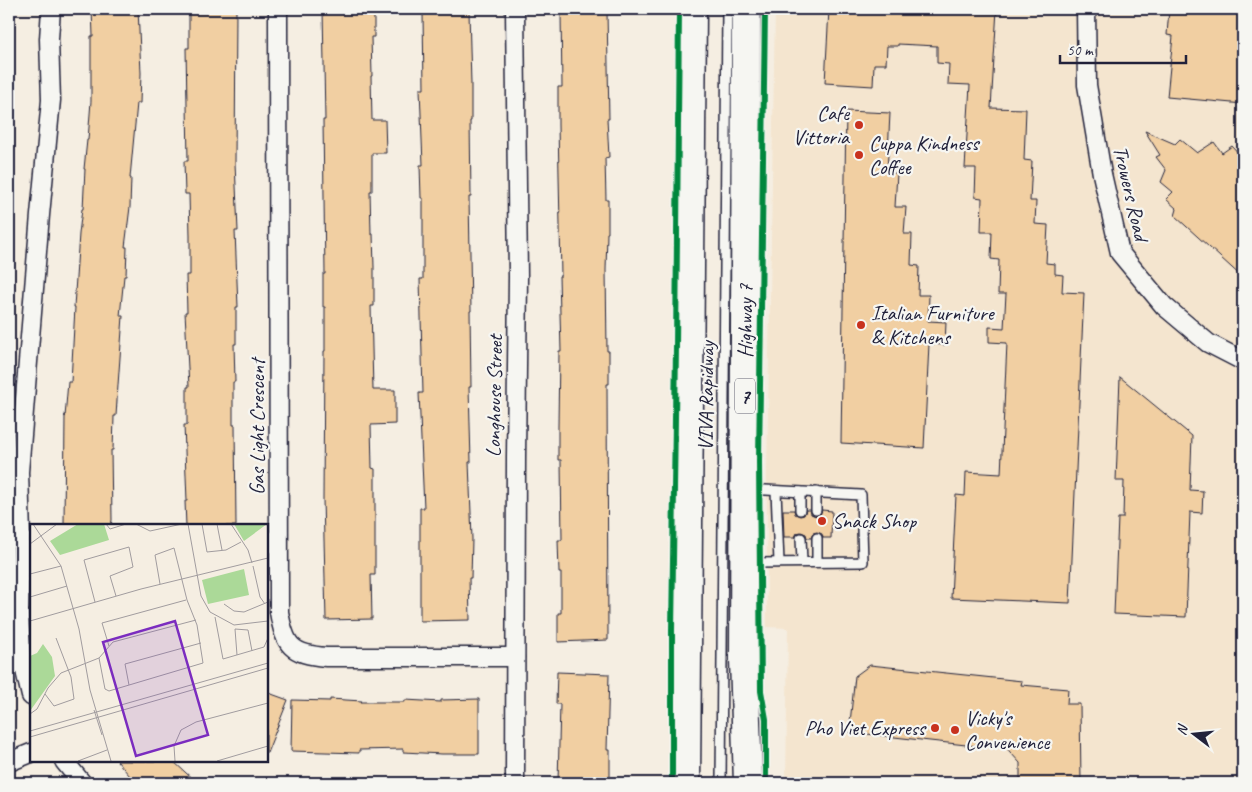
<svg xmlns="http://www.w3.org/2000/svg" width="1252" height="792" viewBox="0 0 1252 792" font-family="Caveat,sans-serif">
<rect width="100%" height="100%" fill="#f5eee2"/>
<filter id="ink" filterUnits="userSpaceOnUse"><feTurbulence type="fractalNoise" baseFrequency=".02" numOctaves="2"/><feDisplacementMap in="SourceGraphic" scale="10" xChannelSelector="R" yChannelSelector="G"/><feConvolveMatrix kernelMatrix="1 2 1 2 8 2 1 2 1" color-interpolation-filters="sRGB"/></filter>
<g filter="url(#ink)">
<path fill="#f4e5cf" d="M775 9H1243V783H786L788 628 767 627V473Z"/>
<g fill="#f1cfa2" stroke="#22223b">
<path d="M92 9H138L141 73 140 103H137L130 178H131L130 207 125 247H127L126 276H124L120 316H123L118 385 116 416H114L113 450H111L112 520 111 526H64L65 415V417L68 382H71L75 307H74L79 234 82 209H83L85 169H84L87 140H88L91 101V36H93Z"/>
<path d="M323 9H374V37H371L372 76H371L372 120H385L386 153H372V191H370L371 234H373L374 267V306H371L373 390H395V424L371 425 372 468 375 469V575H371L372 619 326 620 323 499 324 351H325V307H323V274H325L323 120H325Z"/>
<path d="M829 9H997L991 108 1026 109 1024 160 1032 161 1030 201H1036L1035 224 1048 225 1046 263 1055 264V274L1063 275 1062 292 1084 293 1070 603 951 598 956 495 965 496 966 472 1001 474 1007 343 989 342V327L1004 328 1006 294H998L999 260 991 259 992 232H981L982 198 975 197 976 168H965L970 85 948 84 949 64 937 63V46L898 44V46H887L886 64H874L873 86 825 83Z"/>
<path d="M1169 9H1243V104L1167 97 1173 36 1167 35Z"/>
<path d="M189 10H236L235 163 238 231H235L238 307H236V344H234L235 382H233V425H235L236 526H186L185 501H187L184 425H187V387H189L185 312H187L186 275H190V236L189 194H185L184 161H188L186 48H189Z"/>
<path d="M469 12 471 84V121H470L471 197H469L471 311H470L471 387H469L471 462H469L472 539 471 578H469L470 620 420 621V508H424L419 393H423L420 279H423V198H421L420 165H423L420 89H424L423 13Z"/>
<path d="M607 12 609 119H607L609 157 605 158 606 200H608V233H607L606 270 607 351H609V384H607L608 640 558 642V613H561V573H559L558 540H562L561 460H558V426L559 351H561L559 276H561L558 125V87H562L561 13Z"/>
<path d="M846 111 890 113 887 173H897L895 207H906L904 234H912L911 265 919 266 918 295H929L928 321 946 322 945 345 929 344 924 448 841 443Z"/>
<path d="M1145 131 1175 144 1180 139 1197 153 1214 142 1222 153 1232 146 1243 158V278L1175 216 1177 209 1166 199 1173 192 1161 182 1166 170 1156 157 1160 155Z"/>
<path d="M1120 377 1192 436 1190 490 1203 491 1202 513 1190 512 1186 617 1114 614 1118 518H1123L1124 481H1116Z"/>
<path d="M783 510H794L795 514 800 516 804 515 806 510H810L811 514 816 516 820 515 822 510 832 511 831 538H823L822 534 817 532 813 533 811 538H807L806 534 801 532 797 533 795 537H784Z"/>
<path d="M870 665 1022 681 1021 685 1068 689 1067 704H1080L1081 783H1020V763L1001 742 985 741 984 747 849 732 855 676Z"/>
<path d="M557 672 609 674 607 750H610V783L558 782 560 704H556Z"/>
<path d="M266 692 288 700 267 753H266Z"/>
<path d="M330 699 362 701 361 702H405V700L441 702V700L479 699V754H442L403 752V749L359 750V753L291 751 292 700 330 701Z"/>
<path d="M117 761H173L197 783H136Z"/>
</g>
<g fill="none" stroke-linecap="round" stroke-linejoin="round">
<defs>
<g id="lane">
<path d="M747 489 861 495 863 562 747 563"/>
<path d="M776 491 779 562"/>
<path d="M800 492V510"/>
<path d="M816 492V510"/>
<path d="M801 538 802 562"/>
<path d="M817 538V562"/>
<path d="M721 783 727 9"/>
</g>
<g id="street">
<path d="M278 9 279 612C285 646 291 654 326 657H515"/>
<path d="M515 9 518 277 516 457 515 783"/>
<path d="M1086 9 1087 85 1102 174 1120 253 1164 306 1208 343 1243 361"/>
<path d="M31 696 21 654 19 611 21 535 19 472 40 215 51 100 49 39 51 9"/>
<path d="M64 761 82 783"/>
<path d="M9 762 31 753"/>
</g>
<g id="primary">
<path d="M746 9 744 659 748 783"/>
<path d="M686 783 692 9"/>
</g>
</defs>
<use href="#lane" stroke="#22223b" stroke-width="12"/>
<use href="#street" stroke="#22223b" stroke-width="21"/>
<use href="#primary" stroke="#22223b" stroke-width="31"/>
<use href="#lane" stroke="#f6f6f2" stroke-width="9"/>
<use href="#street" stroke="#f6f6f2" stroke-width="18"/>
<use href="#primary" stroke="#f6f6f2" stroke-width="28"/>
<defs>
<g id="cycleway">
<path d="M765 9 759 461 761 691 766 719V783"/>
<path d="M672 783V631L676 347 679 9"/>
</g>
</defs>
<use href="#cycleway" stroke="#f6f6f2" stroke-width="9"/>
<use href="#cycleway" stroke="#00873e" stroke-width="6"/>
</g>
</g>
<g fill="#c8321e" stroke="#f6f6f2" stroke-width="2">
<circle cx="859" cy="125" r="5"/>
<circle cx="859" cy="155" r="5"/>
<circle cx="861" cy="325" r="5"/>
<circle cx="822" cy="521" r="5"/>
<circle cx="935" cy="728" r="5"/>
<circle cx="955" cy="730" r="5"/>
</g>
<g text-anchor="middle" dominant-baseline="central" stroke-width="4.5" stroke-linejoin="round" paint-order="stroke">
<rect fill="#f6f6f2" stroke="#626272" stroke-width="1" x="735" y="378.5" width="20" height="35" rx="4"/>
<g font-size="20" font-weight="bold" fill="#22223b">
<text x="745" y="396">7</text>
</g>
<g font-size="21" fill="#22223b" stroke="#f6f6f2" text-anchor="start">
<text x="849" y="113" text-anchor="end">Cafe<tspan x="849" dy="24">Vittoria</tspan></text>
<text x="869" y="143">Cuppa Kindness<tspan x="869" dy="24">Coffee</tspan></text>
<text x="871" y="313">Italian Furniture<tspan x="871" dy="24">&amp; Kitchens</tspan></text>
<text x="832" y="521">Snack Shop</text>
<text x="965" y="718">Vicky's<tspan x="965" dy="24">Convenience</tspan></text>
<text x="925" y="728" text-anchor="end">Pho Viet Express</text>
</g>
<g font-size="21" fill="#22223b" stroke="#f6f6f2">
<text transform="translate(1131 193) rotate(77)">Trowers Road</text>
<text transform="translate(745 321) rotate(-90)">Highway 7</text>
<text transform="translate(494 396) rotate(-89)">Longhouse Street</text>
<text transform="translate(706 396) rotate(-89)">VIVA Rapidway</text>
<text transform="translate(257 427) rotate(-90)">Gas Light Crescent</text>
</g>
</g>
<g transform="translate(30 524)">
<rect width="238" height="238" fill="#f5eee2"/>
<path d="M48 0H74L79 16 30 31 20 17ZM204 0H237L214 17ZM214 45 219 71 178 80 172 56ZM13 120 22 133 25 152 0 187V132L7 129Z" fill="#abd998"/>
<path fill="none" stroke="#a19c9f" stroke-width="1" d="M3 0 31 42 49 105 60 166 81 237M76 0 80 5 96 0M106 0 120 7 152 0M158 0 171 72 180 88 204 101 238 97M172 0 177 28 196 26 211 18M187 0 192 26M201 0 218 26 222 39M0 20 27 0M223 42 230 73 235 80M0 50 31 42M0 73 37 62M65 78 54 36 99 23 103 43 80 52 86 72M194 80 204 87 214 88 238 78M185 93 193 135 234 123 238 114M0 97 111 65 238 34M79 122 72 99 156 76M207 131 205 105 218 106 222 127M69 134 75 165 79 167 173 139 167 101 157 76 144 24 125 31 130 60M99 161 95 140 171 119M15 170 24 182 44 175 41 153 26 114M64 186 72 211M0 190 7 185 18 164 31 149 69 134 83 118 166 96M0 207 238 139M0 213 238 144M48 237 77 226M145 237 144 222 151 206 166 198 238 179M187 237 238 222"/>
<path fill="#7b2cbf" fill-opacity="0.15" stroke="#7b2cbf" stroke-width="2.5" d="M145 97 178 211 106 232 73 118Z"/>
<rect width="238" height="238" fill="none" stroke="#22223b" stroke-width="2.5"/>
</g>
<rect width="1252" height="792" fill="none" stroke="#f6f6f2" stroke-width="30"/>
<rect x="15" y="15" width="1222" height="762" fill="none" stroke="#22223b" stroke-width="2" filter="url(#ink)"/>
<g transform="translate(1194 734) rotate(286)" stroke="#f6f6f2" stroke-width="4" paint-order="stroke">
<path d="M0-4L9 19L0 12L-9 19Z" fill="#22223b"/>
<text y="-8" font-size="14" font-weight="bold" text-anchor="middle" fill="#22223b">N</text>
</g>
<path d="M1060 55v8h126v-8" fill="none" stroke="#22223b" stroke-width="2.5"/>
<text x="1067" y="55" font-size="15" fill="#22223b" stroke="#f6f6f2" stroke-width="4" paint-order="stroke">50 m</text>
</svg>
